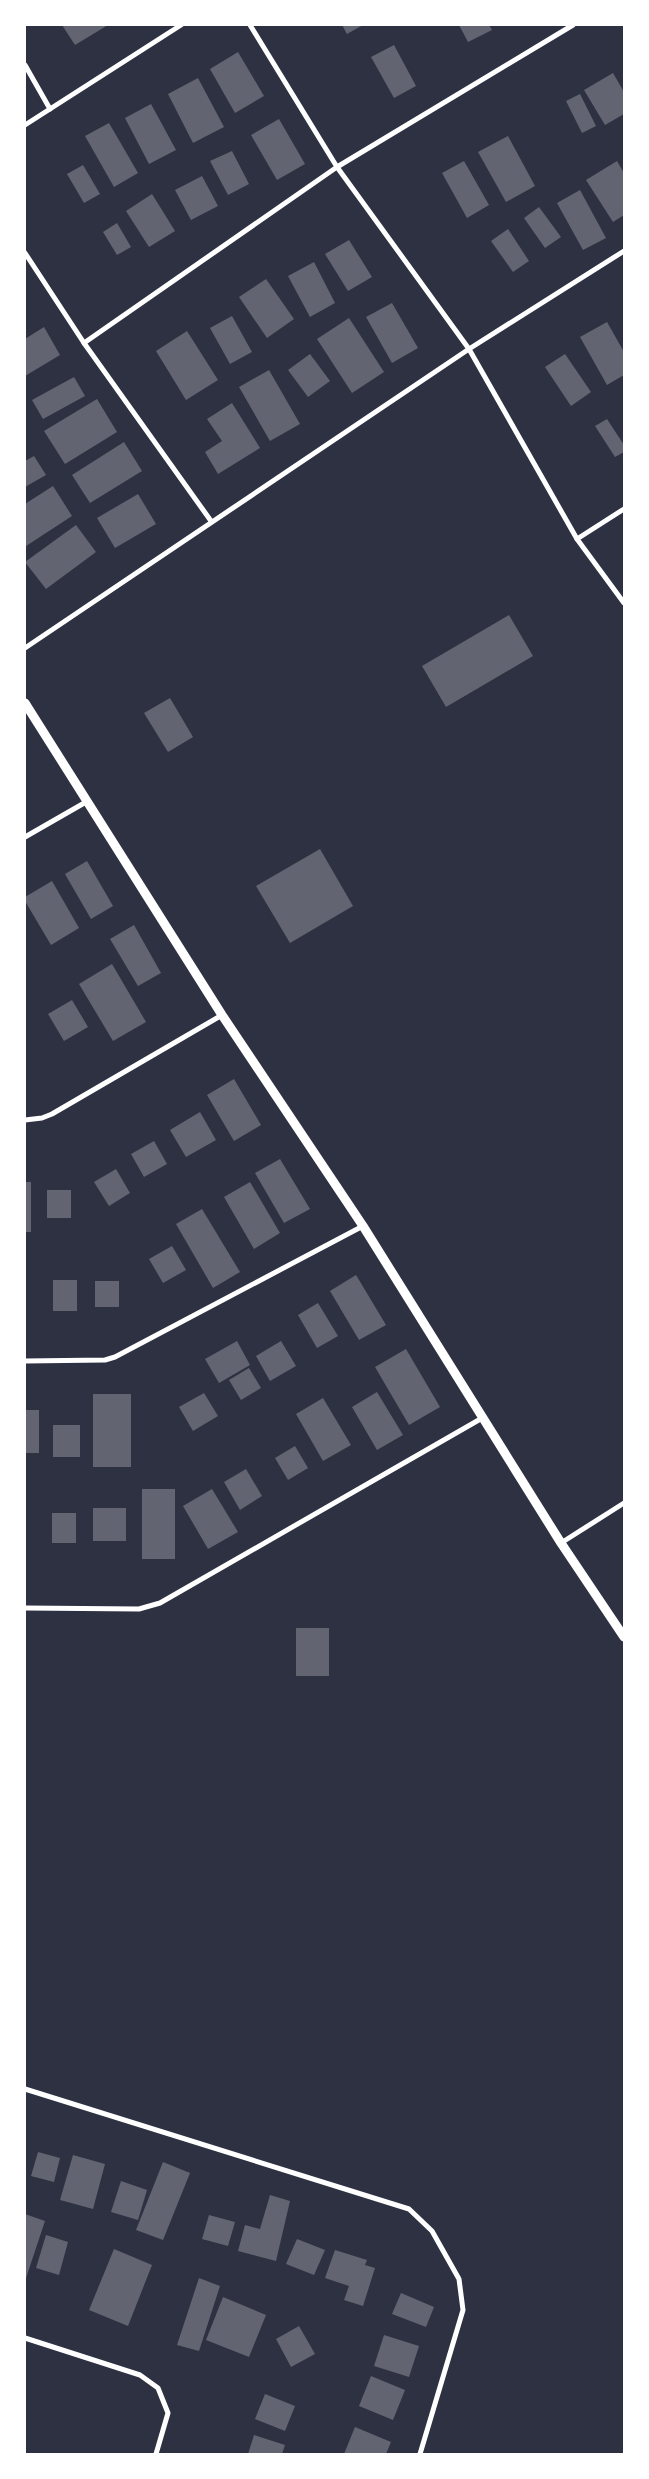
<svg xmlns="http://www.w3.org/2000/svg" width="649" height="2479" viewBox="0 0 649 2479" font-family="'Times New Roman',serif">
<rect width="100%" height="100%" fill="#2d3142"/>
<g fill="#626471">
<path d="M62 25H108L75 45Z"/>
<path d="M342 25H363L347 34Z"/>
<path d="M459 25H489L492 30 468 42Z"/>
<path d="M394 45 416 86 394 98 371 57Z"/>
<path d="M238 52 264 96 235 113 210 69Z"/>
<path d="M613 73 624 92V114L605 125 584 90Z"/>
<path d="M198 78 224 127 193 143 168 94Z"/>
<path d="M580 94 596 126 582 133 566 101Z"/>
<path d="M151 104 176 150 149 164 125 118Z"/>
<path d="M279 119 305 164 277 180 251 135Z"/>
<path d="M109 123 138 173 114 187 85 136Z"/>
<path d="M508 136 535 186 506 202 478 152Z"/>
<path d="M232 151 249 184 228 195 210 161Z"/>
<path d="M464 161 489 205 467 218 442 173Z"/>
<path d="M617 161 624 173V215L613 222 586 180Z"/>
<path d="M83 165 100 194 84 203 67 174Z"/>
<path d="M202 176 218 206 191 220 175 190Z"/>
<path d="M580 190 606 238 583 250 557 203Z"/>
<path d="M152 194 175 231 149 247 126 211Z"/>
<path d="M539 207 561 237 545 248 524 218Z"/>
<path d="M117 223 131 247 117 255 103 232Z"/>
<path d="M508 229 529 261 513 272 491 241Z"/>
<path d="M349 240 372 277 348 291 325 254Z"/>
<path d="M314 262 335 303 310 317 288 276Z"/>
<path d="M266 279 294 319 267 338 239 297Z"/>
<path d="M392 303 418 348 392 363 366 317Z"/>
<path d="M232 316 252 352 230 364 210 328Z"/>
<path d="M349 318 384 372 352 393 317 339Z"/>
<path d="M607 322 624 352V375L607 385 580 337Z"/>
<path d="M44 327 60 355 25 376V339Z"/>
<path d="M187 331 218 380 186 400 156 351Z"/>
<path d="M310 354 330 381 308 397 288 370Z"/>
<path d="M565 354 591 392 571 406 545 367Z"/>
<path d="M269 370 300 424 270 441 239 387Z"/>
<path d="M74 377 85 396 43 419 32 400Z"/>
<path d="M97 399 117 432 65 464 44 431Z"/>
<path d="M232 403 260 448 218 474 205 452 222 441 207 419Z"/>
<path d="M607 419 624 445V452L615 457 595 426Z"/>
<path d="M124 442 142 471 90 503 72 475Z"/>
<path d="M34 456 46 475 25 487V461Z"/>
<path d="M53 486 72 516 26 546 25 504Z"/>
<path d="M138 494 156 524 115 548 97 518Z"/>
<path d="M76 525 96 552 46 589 25 562Z"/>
<path d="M509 615 533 656 446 707 422 666Z"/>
<path d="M170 698 193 737 168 752 144 713Z"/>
<path d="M320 849 353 906 290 943 256 886Z"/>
<path d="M87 861 113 906 91 919 65 874Z"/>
<path d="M52 881 79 928 51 945 25 901V897Z"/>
<path d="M134 925 161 973 138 986 110 939Z"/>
<path d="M112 964 146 1022 113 1041 79 984Z"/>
<path d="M72 1000 88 1027 64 1041 48 1014Z"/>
<path d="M234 1079 261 1125 234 1141 207 1095Z"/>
<path d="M200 1112 216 1140 186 1157 170 1130Z"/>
<path d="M154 1141 167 1164 144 1177 131 1154Z"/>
<path d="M280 1159 310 1209 284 1223 255 1173Z"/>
<path d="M116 1169 130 1193 109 1206 94 1182Z"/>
<rect x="25" y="1182" width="6" height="50"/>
<path d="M250 1182 280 1233 254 1249 224 1197Z"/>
<rect x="47" y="1190" width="24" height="28"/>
<path d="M202 1209 240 1272 213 1288 176 1224Z"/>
<path d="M172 1246 186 1270 163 1283 149 1259Z"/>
<path d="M356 1275 386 1325 359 1340 330 1291Z"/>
<rect x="53" y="1280" width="24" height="31"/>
<rect x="95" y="1281" width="24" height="26"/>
<path d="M318 1303 338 1336 317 1348 298 1315Z"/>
<path d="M237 1341 250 1365 219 1383 205 1359Z"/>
<path d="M281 1341 296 1366 270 1381 256 1356Z"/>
<path d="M406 1349 440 1407 409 1425 375 1367Z"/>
<path d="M249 1368 261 1388 241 1400 229 1380Z"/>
<path d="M377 1392 403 1435 377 1450 352 1407Z"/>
<path d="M204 1393 218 1416 193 1431 179 1407Z"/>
<rect x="93" y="1394" width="38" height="73"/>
<path d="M323 1398 351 1445 323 1461 296 1414Z"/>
<rect x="25" y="1410" width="14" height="43"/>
<rect x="53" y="1425" width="27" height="32"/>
<path d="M295 1446 308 1468 288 1480 275 1458Z"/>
<path d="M246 1469 262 1496 240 1510 224 1482Z"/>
<rect x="142" y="1489" width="33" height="70"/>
<path d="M212 1489 238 1532 208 1549 183 1506Z"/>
<rect x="93" y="1508" width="33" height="33"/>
<rect x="52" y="1513" width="24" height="30"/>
<rect x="296" y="1628" width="33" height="48"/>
<path d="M38 2152 60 2158 54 2182 31 2176Z"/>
<path d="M73 2155 105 2164 93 2209 60 2200Z"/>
<path d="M163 2162 190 2173 163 2240 136 2230Z"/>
<path d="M121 2181 147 2190 138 2220 111 2212Z"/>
<path d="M270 2195 290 2201 276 2261 238 2251 245 2225 260 2229Z"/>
<path d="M25 2214 45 2221 25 2281Z"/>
<path d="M209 2215 235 2222 228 2246 202 2239Z"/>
<path d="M46 2235 68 2242 59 2275 36 2268Z"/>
<path d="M297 2239 325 2250 314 2275 286 2264Z"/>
<path d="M114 2249 152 2265 128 2326 89 2310Z"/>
<path d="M335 2250 367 2260 365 2265 375 2268 363 2306 344 2300 349 2286 325 2278Z"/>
<path d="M199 2278 220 2286 199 2351 177 2345Z"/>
<path d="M401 2293 434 2307 426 2327 392 2314Z"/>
<path d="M223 2297 266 2315 249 2357 206 2340Z"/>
<path d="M299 2326 315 2354 291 2367 276 2339Z"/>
<path d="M384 2335 419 2346 409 2377 374 2366Z"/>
<path d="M371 2376 405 2390 393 2420 359 2406Z"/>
<path d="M265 2394 295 2406 285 2431 255 2419Z"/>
<path d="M355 2427 391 2442 386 2454H344Z"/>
<path d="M254 2435 285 2445 282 2454H248Z"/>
</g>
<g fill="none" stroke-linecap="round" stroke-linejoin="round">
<g stroke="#fff" stroke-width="5">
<path d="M250 25 337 167 469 349 577 539 624 603"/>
<path d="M25 65 50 109"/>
<path d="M25 125 181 25"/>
<path d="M25 253 84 343 211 521"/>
<path d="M84 343 337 167 573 25"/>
<path d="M577 539 624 509"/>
<path d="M25 648 469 349 624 251"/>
<path d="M25 837 86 802"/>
<path d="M25 1120 42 1118 52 1114 222 1015"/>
<path d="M25 1361 105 1360 115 1357 363 1226"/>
<path d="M561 1543 624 1503"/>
<path d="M25 1608 139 1609 160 1603 484 1417"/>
<path d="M25 2089 409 2209 432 2231 459 2279 463 2310 420 2454"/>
<path d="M25 2338 140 2375 158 2388 168 2413 156 2454"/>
</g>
<path stroke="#fff" stroke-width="9" d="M25 703 222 1015 363 1226 561 1543 624 1637"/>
</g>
<rect width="649" height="2479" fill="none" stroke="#ffffff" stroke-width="52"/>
</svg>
